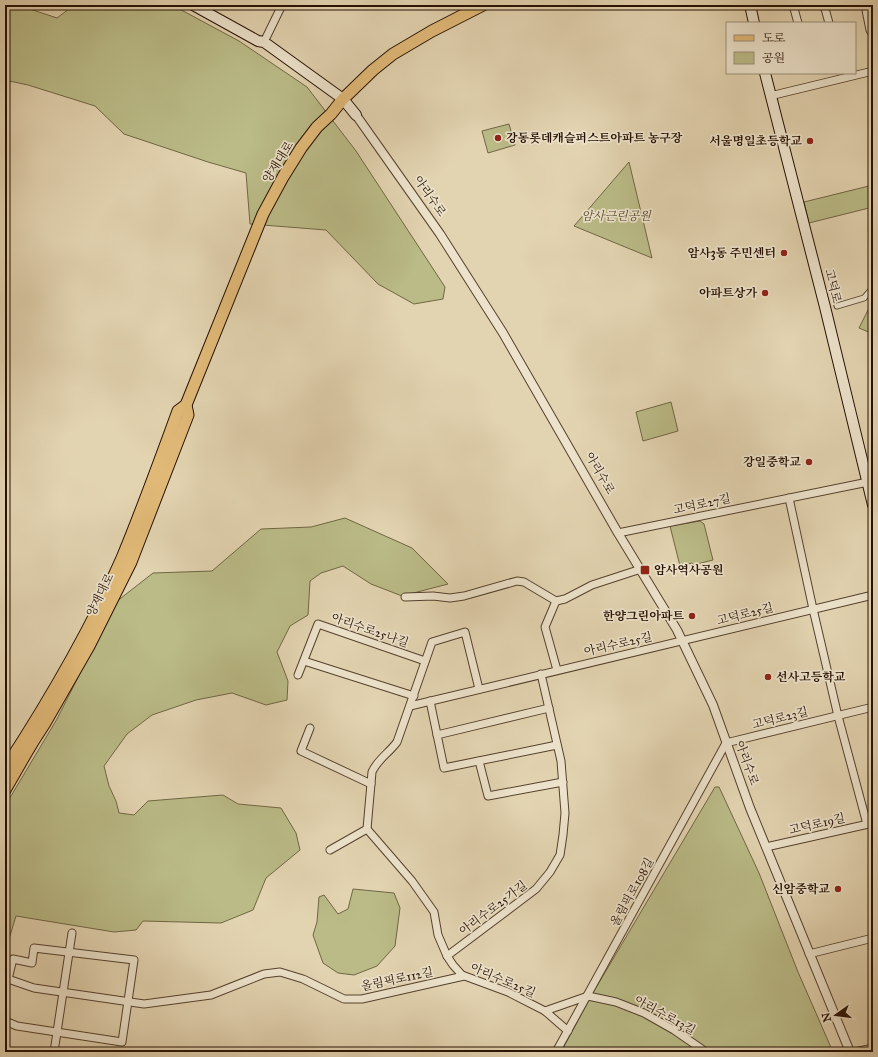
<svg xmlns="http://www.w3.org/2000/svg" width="878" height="1057" viewBox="0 0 878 1057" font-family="'IM FELL Great Primer','Noto Serif KR',serif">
<rect width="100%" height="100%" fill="#e3d4b1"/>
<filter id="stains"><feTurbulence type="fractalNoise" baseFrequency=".005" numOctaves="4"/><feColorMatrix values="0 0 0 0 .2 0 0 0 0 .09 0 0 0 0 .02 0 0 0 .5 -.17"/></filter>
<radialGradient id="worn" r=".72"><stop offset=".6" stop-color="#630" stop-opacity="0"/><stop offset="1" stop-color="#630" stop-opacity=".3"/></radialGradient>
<g fill="#babb87" stroke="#706644">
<path d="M5 5H23L33 10 57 18 74 5H172L239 41 307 87 356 151 445 287 443 299 414 304 378 284 326 230 250 224 246 173 208 162 124 134 95 106 28 85 5 80Z"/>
<path d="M509 124 515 145 488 153 482 131Z"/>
<path d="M629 162 652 258 574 226Z"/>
<path d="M873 185V207L809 223 804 202Z"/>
<path d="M870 306 873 308V327L871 333 859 328Z"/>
<path d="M671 402 678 431 643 441 636 412Z"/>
<path d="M345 518 412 548 448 584 402 596 371 584 343 566 321 573 310 581 308 615 290 626 277 652 288 681 287 700 266 705 232 693 196 700 152 715 127 734 104 766 109 786 116 801 119 813 134 815 148 801 223 795 238 804 281 808 296 833 300 850 266 878 253 910 221 923 143 921 136 930 114 932 16 916 9 939 5 938V806L57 719 116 602 153 573 212 571 261 529 311 527Z"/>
<path d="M700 521 704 524 713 560 693 565 692 563 680 566 670 526Z"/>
<path d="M715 787H719L759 873 798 972 833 1052H561L594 991Z"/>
<path d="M353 889 394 893 400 908 395 946 377 966 354 975 338 973 323 963 313 935 317 922 319 897 324 895 338 914 348 909Z"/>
</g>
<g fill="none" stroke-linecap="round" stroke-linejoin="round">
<defs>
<path id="pedestrian" d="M837 306 864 298 873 288"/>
<g id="minor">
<path d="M793 5 798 23"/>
<path d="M824 5 829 23"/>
<path d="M865 5 870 30 873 35"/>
<path d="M264 42 282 5"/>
<path d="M770 96 873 71"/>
<path d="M789 498 813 609 838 716 867 824"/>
<path d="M618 533 873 481"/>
<path d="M405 597 433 596 450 598 464 596 517 581 524 582 556 601 565 599 592 585 641 569"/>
<path d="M556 601 545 627 557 670"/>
<path d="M304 661 414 696"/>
<path d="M298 675 318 624 425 661"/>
<path d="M430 701 444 768 557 745"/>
<path d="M410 706 873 595"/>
<path d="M310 728 301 751 371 784"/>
<path d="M437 735 549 708"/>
<path d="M479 761 488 796 563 782"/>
<path d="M367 829 412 881 434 912 438 935 447 956 453 965 462 975 508 992 545 1011 588 996 616 1002 644 1013 674 1030 706 1052"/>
<path d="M766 847 873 823"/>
<path d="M330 850 367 829 372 772C377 760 389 753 397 742L432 642 465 632 479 689"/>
<path d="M809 954 873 938"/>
<path d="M447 956 536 889 550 872 560 855 563 835 565 813 561 761 541 674"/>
<path d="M5 978 34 988 144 1004 211 995 264 974 280 972 303 979 344 999H362L464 976"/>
<path d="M545 1011 568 1031"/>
<path d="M5 1021 17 1026 122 1042 134 960 34 948 32 963 13 959 8 979"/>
<path d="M54 1052 72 933"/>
<path d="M556 1052 726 743 873 707"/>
<path d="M855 1052 873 1048"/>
</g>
<path id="tertiary" d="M356 115 440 234 503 333 618 533 677 630 713 705 750 808 850 1052"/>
<g id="secondary">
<path d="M193 5 258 41 264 42 343 99 356 115"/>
<path d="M750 5 754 23"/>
<path d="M765 73 825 307 873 505"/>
</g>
<g id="primary">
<path d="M27 751 45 723 89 646 131 562 188 415 186 405"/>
<path d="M6 767C49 701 90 631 122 558 142 510 160 460 178 411L186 405 263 214 283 177 301 148 317 127 331 114 343 99 373 70 393 54 432 31 483 5"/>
</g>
<g id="trunk">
<path d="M5 766 10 760"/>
<path d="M5 790 32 743"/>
</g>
</defs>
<use href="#pedestrian" stroke="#55412e" stroke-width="7"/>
<use href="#minor" stroke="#55412e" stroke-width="9"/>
<use href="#tertiary" stroke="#55412e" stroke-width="10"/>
<use href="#secondary" stroke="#261002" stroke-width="12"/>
<use href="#primary" stroke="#261002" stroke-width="13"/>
<use href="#trunk" stroke="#261002" stroke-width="13"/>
<use href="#pedestrian" stroke="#ede3cc" stroke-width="5"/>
<use href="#minor" stroke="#ede3cc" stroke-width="7"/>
<use href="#tertiary" stroke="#ede3cc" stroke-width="8"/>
<use href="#secondary" stroke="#ede3cc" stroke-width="10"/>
<use href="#primary" stroke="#e2ba78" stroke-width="11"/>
<use href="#trunk" stroke="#e2ba78" stroke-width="11"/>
</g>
<g fill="#8f2418" stroke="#ede3cc" stroke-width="1.5">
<circle cx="498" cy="138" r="4"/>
<circle cx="810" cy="141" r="4"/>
<circle cx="784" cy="253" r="4"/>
<circle cx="765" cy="293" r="4"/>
<circle cx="809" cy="462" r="4"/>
<rect x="640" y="565" width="10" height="10" rx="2"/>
<circle cx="692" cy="616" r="4"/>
<circle cx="768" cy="677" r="4"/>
<circle cx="838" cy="889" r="4"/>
</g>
<g text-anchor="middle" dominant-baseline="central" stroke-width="3.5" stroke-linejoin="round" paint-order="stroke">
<g font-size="12" font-weight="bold" fill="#261002" stroke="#ede3cc" text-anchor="end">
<text x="506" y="138" text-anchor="start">강동롯데캐슬퍼스트아파트 농구장</text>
<text x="802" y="141">서울명일초등학교</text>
<text x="776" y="253">암사3동 주민센터</text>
<text x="757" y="293">아파트상가</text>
<text x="801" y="462">강일중학교</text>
<text x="654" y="570" text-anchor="start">암사역사공원</text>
<text x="684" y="616">한양그린아파트</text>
<text x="776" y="677" text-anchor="start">선사고등학교</text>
<text x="830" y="889">신암중학교</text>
</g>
<g font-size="12" fill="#261002" stroke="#ede3cc">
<text transform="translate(278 162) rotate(-58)">양재대로</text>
<text transform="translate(430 196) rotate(55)">아리수로</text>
<text transform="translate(833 286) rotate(76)">고덕로</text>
<text transform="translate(600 473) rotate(60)">아리수로</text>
<text transform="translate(702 504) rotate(-12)">고덕로27길</text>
<text transform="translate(100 595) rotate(-64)">양재대로</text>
<text transform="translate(745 614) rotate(-14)">고덕로25길</text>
<text transform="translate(370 630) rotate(19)">아리수로25나길</text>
<text transform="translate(618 644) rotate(-13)">아리수로25길</text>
<text transform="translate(780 718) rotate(-14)">고덕로23길</text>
<text transform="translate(747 763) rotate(70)">아리수로</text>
<text transform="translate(817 824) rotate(-13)">고덕로19길</text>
<text transform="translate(632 892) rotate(-61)">올림픽로108길</text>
<text transform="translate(493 908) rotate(-37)">아리수로25가길</text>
<text transform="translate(397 979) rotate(-12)">올림픽로112길</text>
<text transform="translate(503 980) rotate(23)">아리수로25길</text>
<text transform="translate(665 1015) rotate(29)">아리수로13길</text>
</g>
<g font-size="12" font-style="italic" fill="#5a4c31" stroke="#ede3cc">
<text x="616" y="216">암사근린공원</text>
</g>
</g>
<rect width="878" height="1057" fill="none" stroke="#e3d4b1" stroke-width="20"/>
<rect x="6" y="6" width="866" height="1045" fill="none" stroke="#261002" stroke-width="2"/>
<rect x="10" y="10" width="858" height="1037" fill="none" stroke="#261002"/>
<rect x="726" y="22" width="130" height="52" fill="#ede3cc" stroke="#9d8f7b"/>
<rect x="734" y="35" width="20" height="6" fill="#e2ba78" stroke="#9d8f7b"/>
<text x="762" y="42" font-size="12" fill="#261002">도로</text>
<rect x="734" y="52" width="20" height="12" fill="#babb87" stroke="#9d8f7b"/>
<text x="762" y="62" font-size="12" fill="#261002">공원</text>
<g transform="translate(836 1015) rotate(256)" stroke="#ede3cc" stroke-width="3" paint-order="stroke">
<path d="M0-3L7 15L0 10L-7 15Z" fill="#261002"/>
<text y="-6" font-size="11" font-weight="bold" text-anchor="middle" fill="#261002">N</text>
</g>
<rect width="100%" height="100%" filter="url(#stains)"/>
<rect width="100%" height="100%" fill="url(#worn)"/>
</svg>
